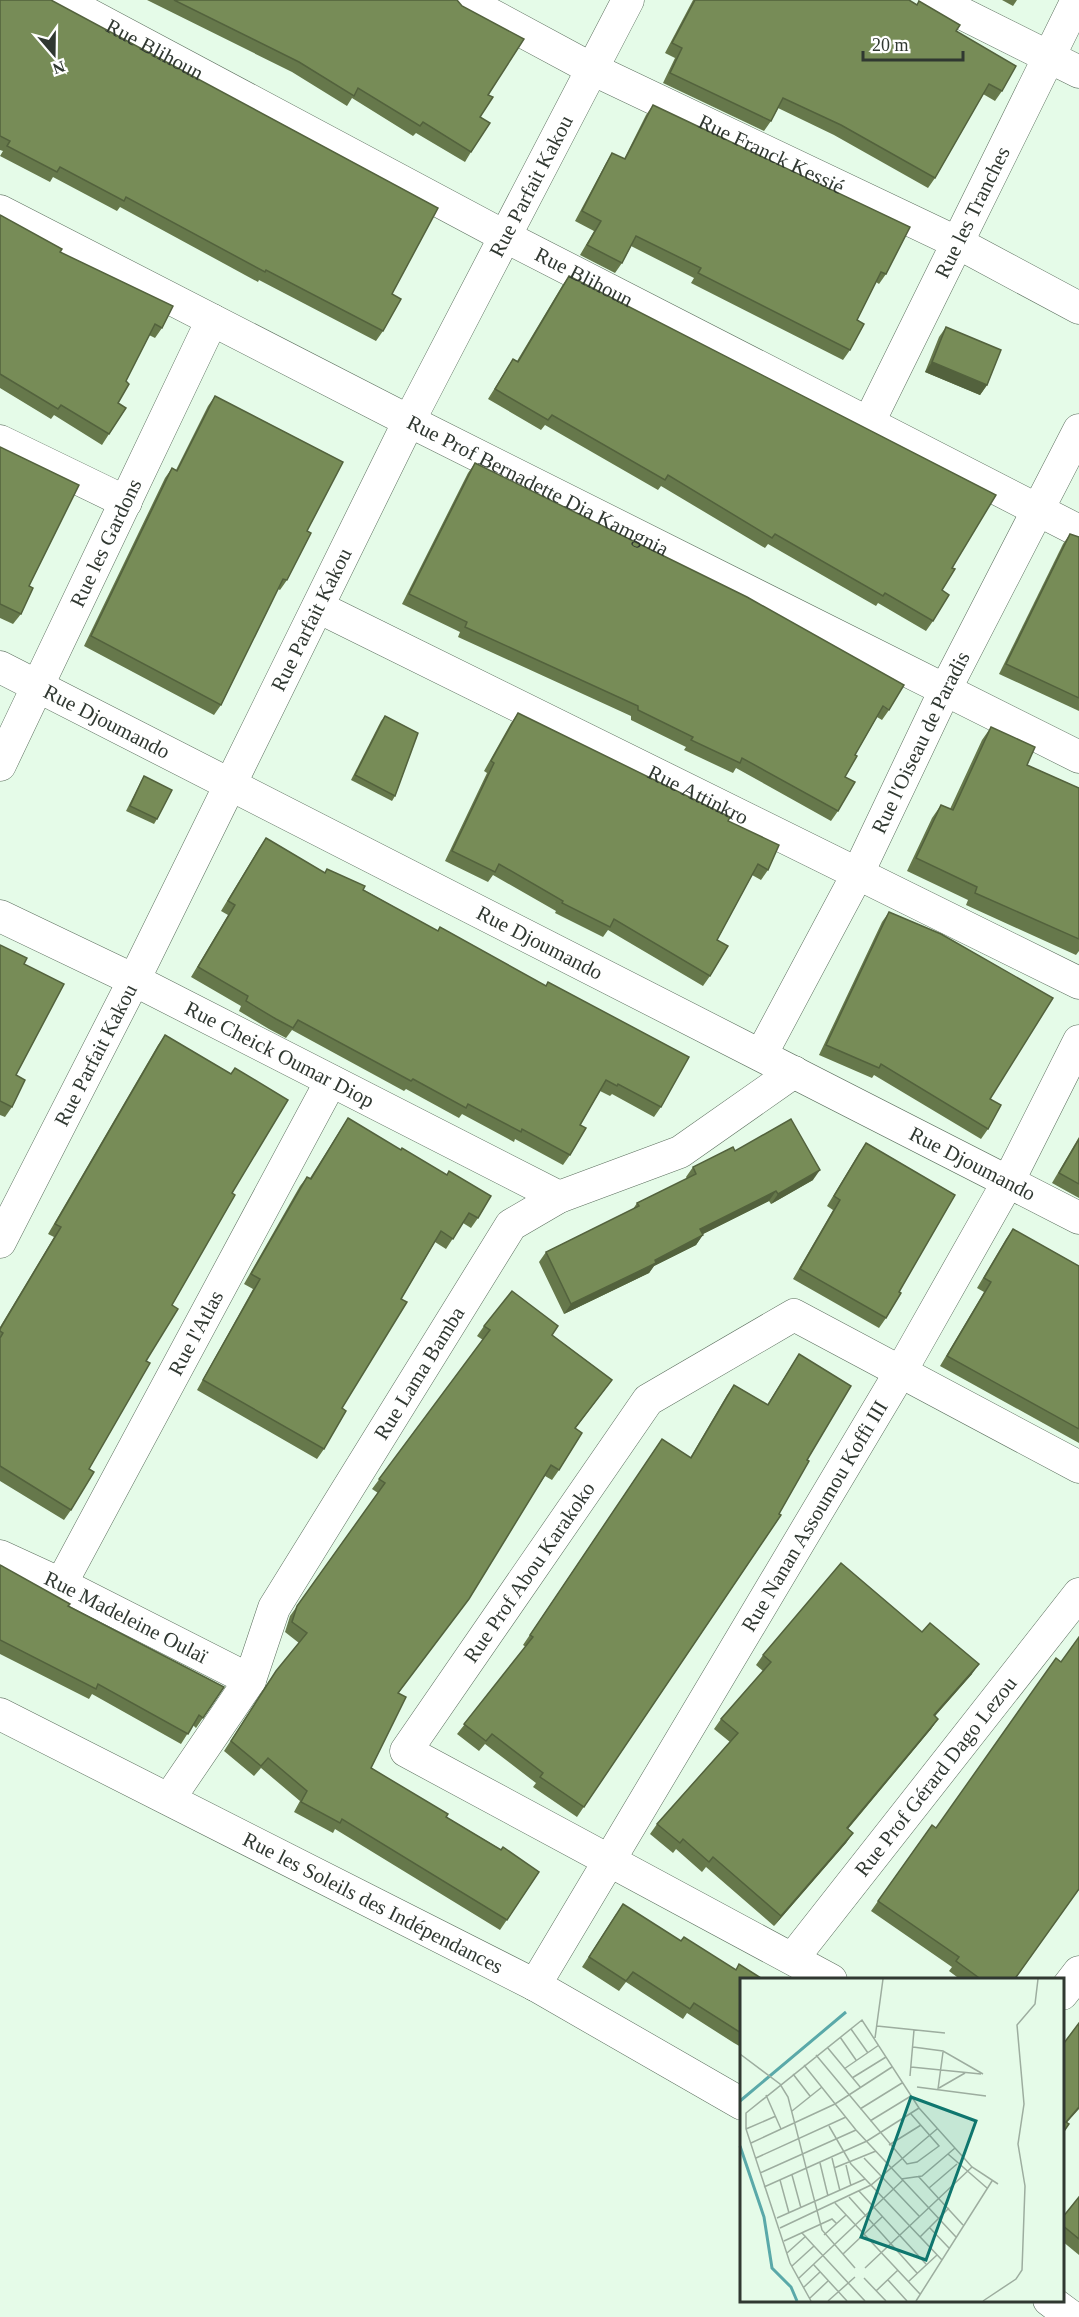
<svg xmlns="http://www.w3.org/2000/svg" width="1079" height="2317" viewBox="0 0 1079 2317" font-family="Georgia,serif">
<rect width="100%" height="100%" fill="#e5fbe8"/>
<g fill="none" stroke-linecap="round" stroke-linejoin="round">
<defs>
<g id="street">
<path id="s1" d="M62 0 506 237 1079 531"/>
<path id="s2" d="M464 0 592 69 956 242 1079 308"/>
<path d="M935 0 1079 72"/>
<path id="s3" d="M0 211 409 421 1079 757"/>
<path id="s4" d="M868 424 1077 0"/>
<path d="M0 441 126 502"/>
<path id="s5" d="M318 607 1079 983"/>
<path id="s6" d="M0 667 1079 1218"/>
<path id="s7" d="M0 765 212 320"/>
<path id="s8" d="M0 916 134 980 559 1197"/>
<path id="s9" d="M761 1055 857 875 945 690 1079 430"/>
<path id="s10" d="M0 1242 134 980 409 421 628 0"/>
<path id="s11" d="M0 1556 61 1584 250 1680"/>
<path id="s12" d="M61 1584 331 1081"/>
<path id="s13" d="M0 1714 535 1985 742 2104"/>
<path id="s14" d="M169 1799 250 1680 274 1608 511 1225 559 1197 680 1152 794 1072"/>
<path id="s15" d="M793 1958 1079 1594"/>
<path id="s16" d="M831 1980 406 1751 648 1400 794 1315 1079 1467"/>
<path id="s17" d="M535 1985 901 1371 1009 1180 1079 1041"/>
<path d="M1062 1994 1079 1972"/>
<path d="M1049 2300 1072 2317"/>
</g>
</defs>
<use href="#street" stroke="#5c6f5e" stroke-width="33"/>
<use href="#street" stroke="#fff" stroke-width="32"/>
</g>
<g fill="#66784b">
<path d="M0 0 392 294 383 331 376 341 259 280 258 282 120 207 117 211 53 177 50 182 0 156 3 151 0 150Z"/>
<path d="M147 0H457L488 95 480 117 471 152 465 162 416 133 413 136 352 98 347 106 292 72Z"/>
<path d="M693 0H909L956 31 1002 91 995 101 983 94 935 178 928 188 834 135 778 108 771 121 764 131 663 83 675 58 665 53Z"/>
<path d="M1002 0H1017L1013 6Z"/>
<path d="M653 105 886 274 879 284 876 282 857 320 850 350 843 360 691 283 694 278 631 246 622 263 615 273 580 255 594 231 575 221 606 163 612 153 624 159 646 115Z"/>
<path d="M0 215 60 252 162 328 155 338 149 335 126 381 118 403 109 434 102 445 54 415 51 419 0 388Z"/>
<path d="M569 276 952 568 942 590 933 621 926 631 878 603 876 606 768 544 765 548 661 486 658 490 545 425 541 430 488 399 513 359 517 361 562 286Z"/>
<path d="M946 327 987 385 980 395 925 372 939 337Z"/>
<path d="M215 396 307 531 287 580 280 590 278 589 221 705 214 715 84 646 165 478 172 468 176 470 208 406Z"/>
<path d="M0 447 29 586 21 614 13 624 0 618Z"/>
<path d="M475 463 889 710 882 720 877 717 855 755 845 777 838 811 831 821 736 768 733 773 684 750 686 747 631 720V716L458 637 460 632 402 604 468 473Z"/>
<path d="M1070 534 1079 537V711L999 674 1063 544Z"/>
<path d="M518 713 728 821 768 870 761 880 752 875 717 940 710 976 703 986 608 930 603 937 555 913 556 911 493 875 488 882 445 861 487 773 484 771 511 723Z"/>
<path d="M385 716 395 796 392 801 351 780 381 721Z"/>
<path d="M991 727 1027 765 1079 788V951L1076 955 966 905 968 900 907 871 932 818 941 805 950 809 982 740Z"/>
<path d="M144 776 157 819 154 824 126 811 141 781Z"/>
<path d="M266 838 324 873 327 869 437 931 440 927 661 1107 654 1117 612 1094 610 1096 600 1091 580 1125 570 1155 563 1165 515 1139 514 1142 462 1114 459 1118 406 1089 404 1091 292 1030 286 1038 269 1029 239 1011 241 1006 191 977 228 915 221 911 259 848Z"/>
<path d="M889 912 990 1099 988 1129 981 1139 874 1075 872 1078 819 1055 882 922Z"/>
<path d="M0 945 24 964 16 1075 12 1107 5 1117 0 1115Z"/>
<path d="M165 1035 231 1074 235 1068 232 1193 172 1305 146 1361 89 1469 71 1510 64 1520 0 1481V1327L54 1237 48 1234 158 1045Z"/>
<path d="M348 1118 478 1218 471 1228 463 1223 446 1249 435 1242 401 1299 342 1408 324 1449 317 1459 197 1390 253 1289 244 1284 300 1186 307 1177 310 1178Z"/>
<path d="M1079 1137V1198L1052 1183Z"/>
<path d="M866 1143 899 1292 886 1318 879 1328 793 1279 833 1210 827 1206 859 1153Z"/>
<path d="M735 1151 813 1180 771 1204 769 1201 703 1234 696 1245 654 1266 649 1273 564 1314 539 1262 546 1252 633 1209 637 1203 687 1179 686 1177 693 1167Z"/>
<path d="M1013 1229 1079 1266V1443L940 1366 984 1292 977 1288 1006 1239Z"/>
<path d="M484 1326 552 1335 612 1380 575 1429 559 1470 552 1480 545 1476 398 1694 371 1768 446 1817 539 1872 500 1930 335 1829 333 1833 294 1812 300 1801 261 1768 254 1776 224 1751 269 1681 299 1643 285 1632 290 1616 378 1493 372 1489 483 1340 477 1336Z"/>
<path d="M799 1354 807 1460 779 1514 781 1515 577 1817 533 1787 536 1783 485 1744 479 1751 457 1734 526 1647 523 1645 662 1439 690 1458 727 1395 734 1385 767 1405Z"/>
<path d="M0 1565 68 1606 224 1687 196 1728 193 1725 181 1744 92 1694 89 1699 0 1654Z"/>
<path d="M763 1655 972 1674 935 1716 938 1719 931 1729 848 1829 853 1833 846 1843 774 1926 706 1867 702 1872 676 1849 673 1853 650 1834 657 1824 730 1742 714 1729 721 1719 763 1671 756 1665Z"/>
<path d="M932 1825 1014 1980H961L949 1971 952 1967 871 1911Z"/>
<path d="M616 1914 741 1980V2047L734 2043 687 2013 683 2019 626 1982 619 1991 582 1967Z"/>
<path d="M1079 2197V2255L1062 2241V2218Z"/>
</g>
<g fill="#53623d">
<path d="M932 362 987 385 980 395 925 372Z"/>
<path d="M820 1170 813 1180 771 1204 778 1194Z"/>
<path d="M776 1191 769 1201 693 1239 700 1229Z"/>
<path d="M703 1235 696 1245 654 1266 649 1273 564 1314 571 1304 655 1260Z"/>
<path d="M979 1664 972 1674 927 1725 934 1715Z"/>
<path d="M938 1719 931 1729 840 1838 847 1828Z"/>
<path d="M853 1833 846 1843 774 1926 781 1916Z"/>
<path d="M1079 2107V2109L1062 2128 1066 2122Z"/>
</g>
<g fill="#778c57" stroke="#53623d" stroke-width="1.5">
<path d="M0 0H51L438 208 392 294 401 299 383 331 266 270 265 272 126 197 124 201 60 167 57 172 7 146 10 141 0 136Z"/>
<path d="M174 0H457L462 6 524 39 488 95 493 97 480 117 490 123 471 152 423 122 420 126 358 88 354 96 299 62Z"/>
<path d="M695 0H909L917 5 919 1 960 25 956 31 1016 66 1002 91 989 84 935 178 841 125 783 98 771 121 670 73 682 48 672 43Z"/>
<path d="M653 105 910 227 886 274 881 272 857 320 864 324 850 350 698 273 701 268 636 236 622 263 587 245 601 221 582 211 612 153 625 159Z"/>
<path d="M0 215 62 249 60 252 173 306 162 328 155 324 126 381 129 384 118 403 126 408 109 434 61 405 58 409 0 374Z"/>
<path d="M569 276 996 495 952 568 955 569 942 590 949 595 933 621 885 593 883 596 775 534 772 538 668 475 665 480 552 415 548 420 495 389 513 359 518 362Z"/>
<path d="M946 327 1001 350 987 385 932 362Z"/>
<path d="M215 396 343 462 307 531 311 533 287 580 283 579 221 705 91 636 172 468 177 471Z"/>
<path d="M0 447 79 485 29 586 33 588 21 614 0 604Z"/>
<path d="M475 463 747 597 904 685 889 710 883 706 855 755 857 756 845 777 855 782 838 811 742 758 740 763 691 740 693 737 638 710V706L465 627 467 622 409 594Z"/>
<path d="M1070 534 1079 537V698L1006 664Z"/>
<path d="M518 713 730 817 728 821 779 845 768 870 758 864 717 940 728 946 710 976 614 919 610 927 562 903 563 901 499 864 495 872 452 851 494 763 491 761Z"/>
<path d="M385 716 418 733 395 796 355 775Z"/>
<path d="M991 727 1035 747 1027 765 1079 788V939L975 893 977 887 916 858 941 805 953 810Z"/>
<path d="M144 776 172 790 157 819 130 806Z"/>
<path d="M266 838 325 873 327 869 365 886 363 890 438 931 440 927 546 986 548 982 689 1057 661 1107 618 1084 617 1086 606 1080 580 1125 586 1128 570 1155 522 1129 521 1132 468 1104 466 1108 413 1079 411 1081 298 1020 293 1028 276 1019 246 1001 248 996 198 967 235 905 228 901Z"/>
<path d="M889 912 941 934 1053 998 990 1099 1001 1105 988 1129 881 1064 879 1068 826 1045Z"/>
<path d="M0 945 27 958 24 964 64 984 16 1075 25 1080 12 1107 0 1101Z"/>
<path d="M165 1035 231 1074 235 1068 288 1100 232 1193 235 1195 172 1305 178 1309 146 1361 150 1363 89 1469 94 1472 71 1510 0 1466V1338L3 1333 0 1331V1329L61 1227 55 1224Z"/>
<path d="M348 1118 401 1150 402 1148 447 1175 449 1171 491 1196 478 1218 469 1213 453 1239 441 1231 401 1299 407 1302 342 1408 346 1411 324 1449 203 1380 260 1279 251 1274 307 1177 311 1179Z"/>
<path d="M791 1119 820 1170 778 1194 776 1191 700 1229 703 1235 655 1260 656 1263 571 1304 546 1252 639 1206 637 1203 696 1174 693 1167 733 1147 735 1151Z"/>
<path d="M1079 1139V1184L1059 1173Z"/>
<path d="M866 1143 955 1195 899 1292 901 1293 886 1318 800 1269 840 1200 834 1196Z"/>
<path d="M1013 1229 1079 1266V1429L947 1356 991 1282 984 1278Z"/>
<path d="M512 1291 558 1326 552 1335 612 1380 575 1428 582 1433 559 1470 551 1465 469 1599 398 1693 406 1697 371 1768 448 1814 446 1817 501 1850 503 1847 539 1872 507 1920 342 1819 340 1823 301 1802 307 1791 268 1758 261 1766 231 1741 276 1671 307 1633 292 1622 297 1606 385 1483 379 1479 490 1330 484 1326Z"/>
<path d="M799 1354 851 1386 807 1460 809 1461 779 1514 781 1515 584 1807 540 1777 543 1773 492 1734 486 1741 464 1724 533 1637 530 1635 662 1439 691 1458 734 1385 768 1405Z"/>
<path d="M841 1563 922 1632 930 1623 979 1664 934 1715 938 1719 847 1828 853 1833 781 1916 713 1857 709 1862 683 1839 680 1843 657 1824 738 1733 721 1719 771 1662 763 1655Z"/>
<path d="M0 1565 70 1604 68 1606 224 1687 203 1718 199 1715 188 1734 98 1684 96 1689 0 1640Z"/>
<path d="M1079 1637V1889L1014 1980H982L956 1961 959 1957 878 1901 932 1825 936 1828 1056 1658 1061 1662Z"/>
<path d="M623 1904 681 1941 684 1937 736 1970 739 1964 764 1980H741V2033L694 2003 690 2009 633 1972 626 1981 589 1957Z"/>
<path d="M1079 2023V2107L1066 2122 1069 2124 1062 2134V2041L1064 2043Z"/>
<path d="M1079 2197V2239L1062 2225V2218Z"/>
</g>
<g text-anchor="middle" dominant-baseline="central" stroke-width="4.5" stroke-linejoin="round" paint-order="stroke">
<g font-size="21" fill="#303831" stroke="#fff">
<text stroke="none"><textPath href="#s1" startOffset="105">Rue Blihoun</textPath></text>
<text stroke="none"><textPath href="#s2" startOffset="344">Rue Franck Kessié</textPath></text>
<text stroke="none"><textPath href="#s10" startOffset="1182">Rue Parfait Kakou</textPath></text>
<text stroke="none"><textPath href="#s4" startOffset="236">Rue les Tranches</textPath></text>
<text stroke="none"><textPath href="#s1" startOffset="591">Rue Blihoun</textPath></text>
<text stroke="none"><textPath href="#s3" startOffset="604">Rue Prof Bernadette Dia Kamgnia</textPath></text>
<text stroke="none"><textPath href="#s7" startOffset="246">Rue les Gardons</textPath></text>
<text stroke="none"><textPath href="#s10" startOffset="696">Rue Parfait Kakou</textPath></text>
<text stroke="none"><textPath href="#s6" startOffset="120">Rue Djoumando</textPath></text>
<text stroke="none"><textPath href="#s9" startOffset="351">Rue l'Oiseau de Paradis</textPath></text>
<text stroke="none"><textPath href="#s5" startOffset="424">Rue Attinkro</textPath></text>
<text stroke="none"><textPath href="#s6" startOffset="606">Rue Djoumando</textPath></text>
<text stroke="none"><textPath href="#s10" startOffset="210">Rue Parfait Kakou</textPath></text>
<text stroke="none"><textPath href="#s8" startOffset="312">Rue Cheick Oumar Diop</textPath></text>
<text stroke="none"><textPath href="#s6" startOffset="1092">Rue Djoumando</textPath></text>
<text stroke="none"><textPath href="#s12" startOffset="285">Rue l'Atlas</textPath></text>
<text stroke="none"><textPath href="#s14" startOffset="496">Rue Lama Bamba</textPath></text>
<text stroke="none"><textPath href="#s17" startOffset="546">Rue Nanan Assoumou Koffi III</textPath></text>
<text stroke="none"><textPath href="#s16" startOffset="700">Rue Prof Abou Karakoko</textPath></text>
<text stroke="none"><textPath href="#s11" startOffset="140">Rue Madeleine Oulaï</textPath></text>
<text stroke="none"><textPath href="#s15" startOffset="231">Rue Prof Gérard Dago Lezou</textPath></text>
<text stroke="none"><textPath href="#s13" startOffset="418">Rue les Soleils des Indépendances</textPath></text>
</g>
</g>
<g transform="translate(740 1978)">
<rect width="324" height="324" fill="#e5fbe8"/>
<path fill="none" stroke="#5aa9a9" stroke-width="3" d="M0 123 106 34M0 168 24 239 32 290 51 309 57 323"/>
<path fill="none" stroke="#9dad9f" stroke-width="1.5" d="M137 48 205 55M111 51 128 75M100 59 116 82M135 60 143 1M87 69 121 110M173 69 203 73 243 96M0 76 40 106 48 119 82 252 115 290M76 77 167 186 177 184 199 168 171 136M64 87 116 152 216 259M171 89 241 96M104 91 139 67M53 96 70 118M170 98 174 52M112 100 146 79M177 109 246 118M199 110 225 95M198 111 203 74M26 117 41 151M120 131 162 105M52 133 82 109M130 143 171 118M89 148 111 186 202 282M6 151 36 138M11 165 95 126 152 89M149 167 181 147M208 176 247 210M16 180 106 139M92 180 100 213M124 180 180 239M80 185 88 218M106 187 111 208M94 190 136 173M20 195 116 152M52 197 61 230M178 198 223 247M161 201 182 198 215 170M40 202 49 235M24 209 127 163 179 130M189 210 217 186M119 213 186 286M109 219 177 295M95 225 180 316M37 240 125 201M189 249 209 270M40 250 131 207 197 151M62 255 125 323M84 257 106 237M180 259 209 230M44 263 92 241 97 246M47 275 66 258M103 276 143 238M73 286 107 323M52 288 74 268M125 290 232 189M59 300 163 202M124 300 146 323M148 302 167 323M168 304 197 277M64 309 80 294M136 313 158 292M70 320 88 303M71 323 50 285 6 151V135L122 42 179 130 232 189 258 206M88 323 115 299M176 323 252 203M243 323 276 301 282 292 285 208 278 166 284 126 277 47 295 26 298 1"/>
<path fill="#0f766e" fill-opacity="0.15" stroke="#0f766e" stroke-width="3" d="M171 119 236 143 186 282 121 259Z"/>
<rect width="324" height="324" fill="none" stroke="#303831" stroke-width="3"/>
</g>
<g transform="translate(54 54) rotate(160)" stroke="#ffffff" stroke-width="4.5" paint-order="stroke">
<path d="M0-4.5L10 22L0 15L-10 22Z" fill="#303831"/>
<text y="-9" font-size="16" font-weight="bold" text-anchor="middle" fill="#303831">N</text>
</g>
<path d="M863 51v9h100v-9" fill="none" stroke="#303831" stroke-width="3"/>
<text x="872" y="51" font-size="18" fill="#303831" stroke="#ffffff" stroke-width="4.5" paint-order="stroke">20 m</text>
</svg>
